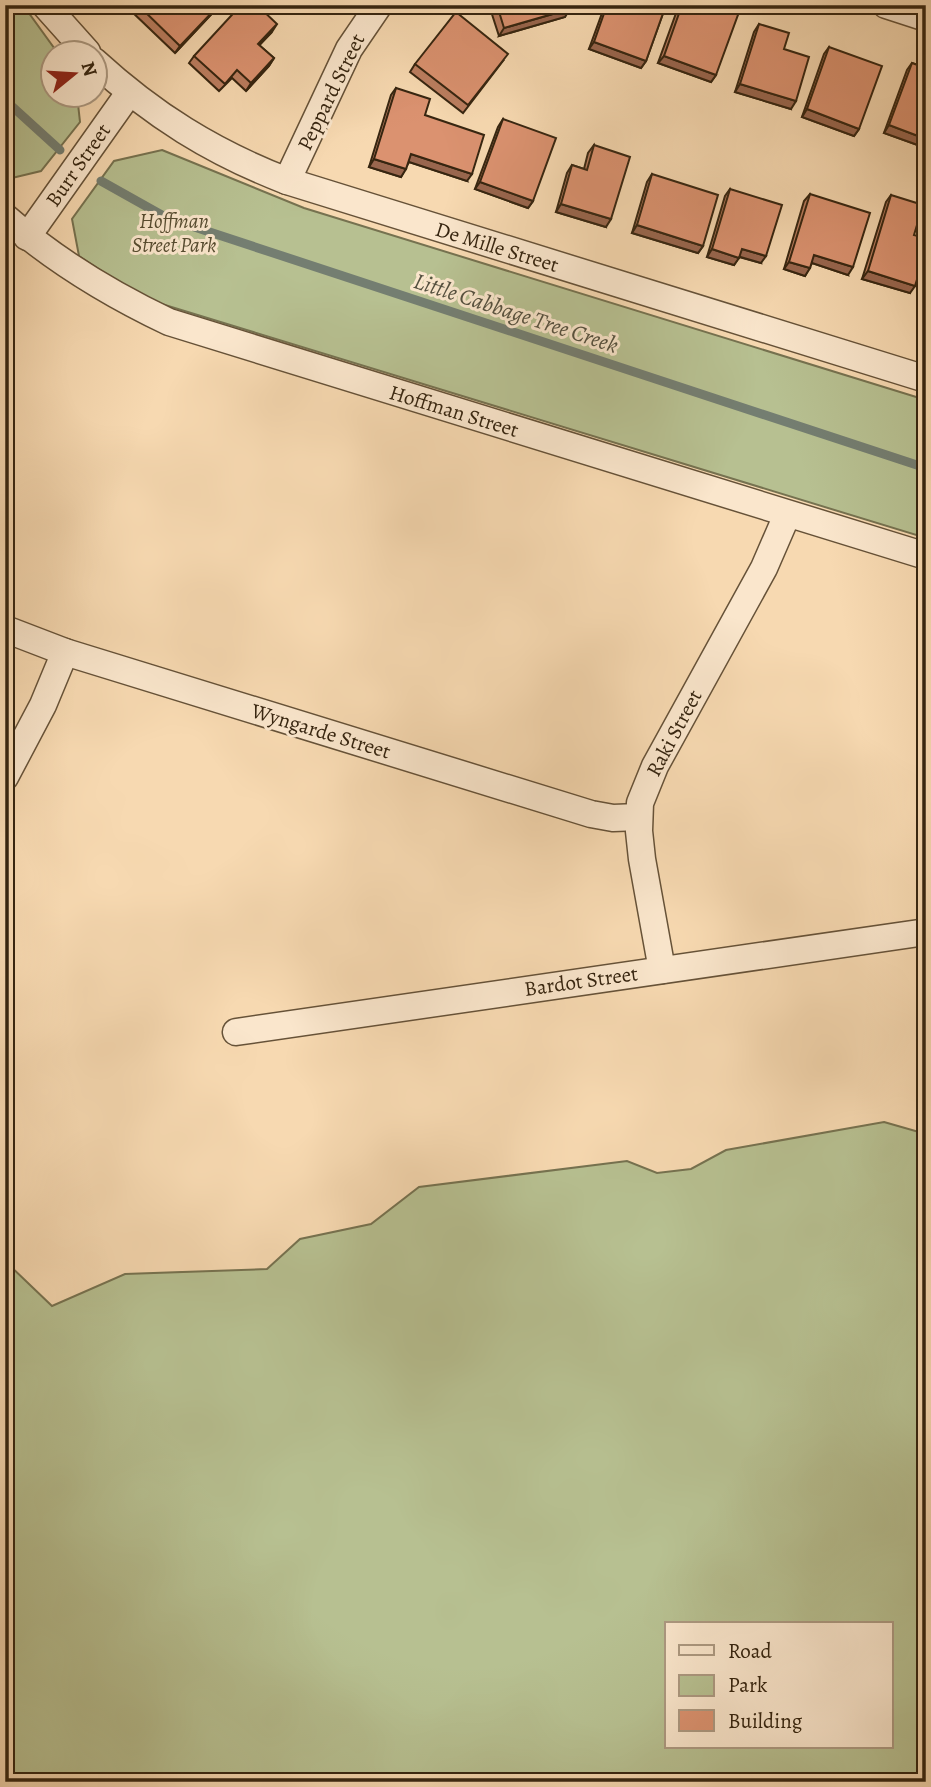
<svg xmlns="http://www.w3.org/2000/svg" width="931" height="1787" viewBox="0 0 931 1787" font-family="Alegreya,serif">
<rect width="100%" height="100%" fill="#f7d9b1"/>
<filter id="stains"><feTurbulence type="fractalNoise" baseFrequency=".00286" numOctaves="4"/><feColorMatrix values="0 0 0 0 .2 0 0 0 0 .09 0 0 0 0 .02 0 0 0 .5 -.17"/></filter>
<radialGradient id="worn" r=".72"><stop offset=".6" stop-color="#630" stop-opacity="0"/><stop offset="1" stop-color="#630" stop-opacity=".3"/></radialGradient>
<g fill="#b7c091" stroke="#767250" stroke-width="2" fill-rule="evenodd">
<path d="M5 5H23L57 52H52V94L77 95 80 122 41 171 12 178 5 176Z"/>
<path d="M162 150 304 208 926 400V538L142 298 79 256 72 219 114 161Z"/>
<path d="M884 1122 926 1134V1782H5V1261L52 1306 125 1274 267 1269 300 1239 371 1224 419 1187 627 1161 657 1173 691 1169 726 1150ZM667 1624H891V1747H667Z"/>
</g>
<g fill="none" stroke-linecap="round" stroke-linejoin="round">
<g stroke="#747e71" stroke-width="9">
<path d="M5 100 60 150"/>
<path d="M101 181 167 218 926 468"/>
</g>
<defs>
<g id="street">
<path d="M45 5 87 52"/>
<path d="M886 5 926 18"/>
<path d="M94 61C153 115 212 152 287 181L926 379"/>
<path d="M287 181 349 49 379 5"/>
<path d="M5 217C54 260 110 294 169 322L926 556"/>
<path d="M27 237 129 93"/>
<path d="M5 629 65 652 591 814 613 818 639 817"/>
<path d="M5 777 43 705 65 652"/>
<path d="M662 970 642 859 639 831 640 803 655 766 764 568 787 515"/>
<path d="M236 1032 926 932"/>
</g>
</defs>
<use href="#street" stroke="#665238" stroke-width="29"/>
<use href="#street" stroke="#fae6cc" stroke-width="26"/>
</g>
<g fill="#bc7e60" stroke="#362510" stroke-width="2">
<path d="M130 5H220L175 53 128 8Z"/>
<path d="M293 5H305L298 11Z"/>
<path d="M489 5H569L565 17 499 36Z"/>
<path d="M605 5H666L646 61 641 68 589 49Z"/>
<path d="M679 5H719L716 75 711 82 658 63Z"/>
<path d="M759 24 784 49 791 109 735 92 754 32Z"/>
<path d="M272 32 259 45 274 58 269 66 246 91 232 78 219 91 189 63 194 56Z"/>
<path d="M829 47 859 129 854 136 802 117 824 54Z"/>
<path d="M503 61 463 113 410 72 415 64Z"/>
<path d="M912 63 926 68V148L884 133 907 70Z"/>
<path d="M396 88 425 115 467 181 409 162 401 177 369 167 391 95Z"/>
<path d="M503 119 533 201 528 208 475 189 498 127Z"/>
<path d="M594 145 606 227 556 212 567 173 572 165 584 169 588 153Z"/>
<path d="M652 174 703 246 698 253 632 233 647 182Z"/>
<path d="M730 189 761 263 739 257 734 265 707 257 725 196Z"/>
<path d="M810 194 848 275 812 263 805 276 784 269 804 201Z"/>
<path d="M891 195 914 235 910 293 862 279 886 202Z"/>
</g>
<g fill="#99664e" stroke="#362510" stroke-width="2">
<path d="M219 5H220L175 53 180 46Z"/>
<path d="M570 9 565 17 499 36 504 28Z"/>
<path d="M277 24 272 32 253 52 258 44Z"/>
<path d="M594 42 646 61 641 68 589 49Z"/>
<path d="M664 56 716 75 711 82 658 63Z"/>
<path d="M274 58 269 66 246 91 251 83Z"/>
<path d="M740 84 796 101 791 109 735 92Z"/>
<path d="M807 109 859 129 854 136 802 117Z"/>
<path d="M889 125 926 139V148L884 133Z"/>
<path d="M411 154 472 174 467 181 406 161Z"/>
<path d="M374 159 406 169 401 177 369 167Z"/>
<path d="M480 182 533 201 528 208 475 189Z"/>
<path d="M561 204 611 219 606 227 556 212Z"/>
<path d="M637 225 703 246 698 253 632 233Z"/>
<path d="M712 249 739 258 734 265 707 257Z"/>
<path d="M742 249 766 256 761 263 737 256Z"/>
<path d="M814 255 853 267 848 275 809 262Z"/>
<path d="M789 262 810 268 805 276 784 269Z"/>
<path d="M868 271 915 286 910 293 862 279Z"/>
</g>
<g fill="#db9270" stroke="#362510" stroke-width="2">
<path d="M138 5H219L180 46Z"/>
<path d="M241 5H257L277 24 258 44 274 58 251 83 237 70 225 84 194 56Z"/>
<path d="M497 5H569L570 9 504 28Z"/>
<path d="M607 5H666L646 61 594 42Z"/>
<path d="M682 5H719L739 12 716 75 664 56Z"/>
<path d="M456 12 508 54 468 105 415 64Z"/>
<path d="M759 24 789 33 784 49 809 57 796 101 740 84Z"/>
<path d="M829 47 882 66 859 129 807 109Z"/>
<path d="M912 63 926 68V139L889 125Z"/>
<path d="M396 88 430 99 425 115 484 135 472 174 411 154 406 169 374 159Z"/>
<path d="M503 119 556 138 533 201 480 182Z"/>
<path d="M594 145 630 157 611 219 561 204 572 165 587 170Z"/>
<path d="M652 174 718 195 703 246 637 225Z"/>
<path d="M730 189 782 205 766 256 742 249 739 258 712 249Z"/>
<path d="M810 194 870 213 853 267 814 255 810 268 789 262Z"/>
<path d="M891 195 923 205 914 235 926 238V250L915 286 868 271Z"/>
</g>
<g text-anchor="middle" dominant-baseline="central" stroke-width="6" stroke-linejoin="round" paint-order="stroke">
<g font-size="21" fill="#362510" stroke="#fae6cc">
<text transform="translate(331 92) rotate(-64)">Peppard Street</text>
<text transform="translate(78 165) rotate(-55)">Burr Street</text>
<text transform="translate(497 247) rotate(17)">De Mille Street</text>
<text transform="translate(454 411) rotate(17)">Hoffman Street</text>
<text transform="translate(321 731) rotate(17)">Wyngarde Street</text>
<text transform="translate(674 733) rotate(-62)">Raki Street</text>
<text transform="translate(581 981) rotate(-8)">Bardot Street</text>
</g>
<g font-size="21" font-style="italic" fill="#564c30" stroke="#fae6cc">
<text x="174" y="221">Hoffman<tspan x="174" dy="24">Street Park</tspan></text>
</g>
<g font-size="23" font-style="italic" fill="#555140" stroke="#fae6cc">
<text transform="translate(516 313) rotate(18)">Little Cabbage Tree Creek</text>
</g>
</g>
<rect width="931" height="1787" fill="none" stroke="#f7d9b1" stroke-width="28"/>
<rect x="7" y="7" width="917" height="1773" fill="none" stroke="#362510" stroke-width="3.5"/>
<rect x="14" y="14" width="903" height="1759" fill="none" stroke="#362510" stroke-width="2"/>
<rect x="665" y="1622" width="228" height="126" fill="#fae6cc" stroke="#ac9981" stroke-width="2"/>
<rect x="679" y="1645" width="35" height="10" fill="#fae6cc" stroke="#ac9981" stroke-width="2"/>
<text x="728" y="1658" font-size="21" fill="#362510">Road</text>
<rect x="679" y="1675" width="35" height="21" fill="#b7c091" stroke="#ac9981" stroke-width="2"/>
<text x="728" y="1692" font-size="21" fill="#362510">Park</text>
<rect x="679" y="1710" width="35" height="21" fill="#db9270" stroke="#ac9981" stroke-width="2"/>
<text x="728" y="1728" font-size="21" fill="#362510">Building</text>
<g transform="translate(74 74) rotate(72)"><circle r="33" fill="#fae6cc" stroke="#ac9981" stroke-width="2"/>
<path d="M0-5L12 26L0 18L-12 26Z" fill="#8f2418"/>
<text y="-10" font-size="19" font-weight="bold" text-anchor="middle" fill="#362510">N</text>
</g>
<rect width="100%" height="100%" filter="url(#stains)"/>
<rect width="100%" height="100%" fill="url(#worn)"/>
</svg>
